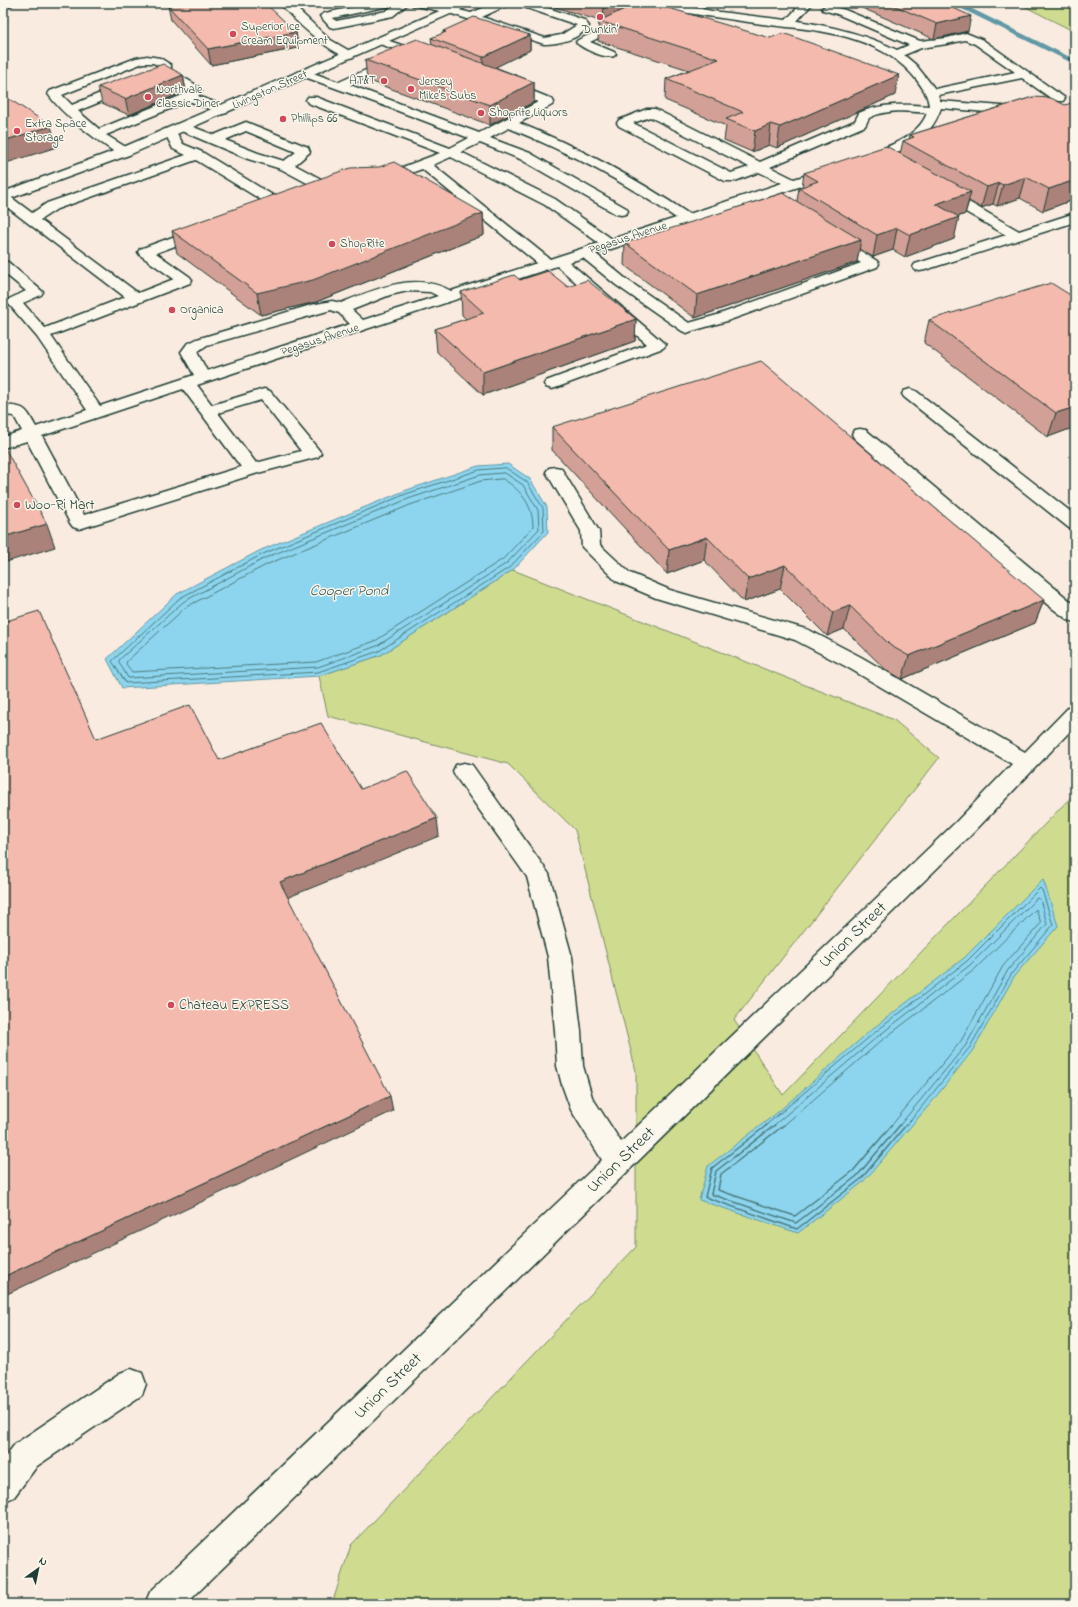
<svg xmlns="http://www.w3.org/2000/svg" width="1078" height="1607" viewBox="0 0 1078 1607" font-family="'Indie Flower',sans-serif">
<rect width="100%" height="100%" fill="#faebe0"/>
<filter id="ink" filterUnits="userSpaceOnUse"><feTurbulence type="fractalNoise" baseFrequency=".025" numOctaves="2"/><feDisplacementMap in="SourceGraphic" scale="8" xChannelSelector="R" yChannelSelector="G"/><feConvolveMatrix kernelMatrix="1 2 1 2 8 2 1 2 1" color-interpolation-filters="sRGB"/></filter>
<g filter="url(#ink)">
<g fill="#cfdc8f" stroke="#778c62">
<path d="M1018 3H1075V32Z"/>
<path d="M513 570 894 720 939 758 734 1020 783 1095 1075 793V1604H332L351 1545 636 1247V1071L575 830 508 764 328 716 319 676 381 655Z"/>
</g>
<g fill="#8dd5ee" stroke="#6198a4">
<path d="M508 464 530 479 547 507 548 532 513 570 381 655 319 676 122 688 107 659 177 594 261 550 404 491 478 466Z"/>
<path d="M1043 879 1058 926 1015 975 973 1050 931 1103 863 1182 798 1233 699 1200 708 1166 778 1112 871 1030 964 958Z"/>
</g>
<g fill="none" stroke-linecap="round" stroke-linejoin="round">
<g stroke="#4b7a7e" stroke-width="1">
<path d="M506 468 527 482 543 508 544 531 510 567 379 651 318 672 126 683 112 661 180 598 263 554 406 494 479 470Z"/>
<path d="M505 473 523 485 538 510 539 529 507 563 377 646 318 667 128 678 119 662V660L183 602 265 558 408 499 480 475Z"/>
<path d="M503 479C521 490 533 505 533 527L503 559 375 641 316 662 132 672 126 664 127 661 186 607 268 564 410 505 481 481Z"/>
<path d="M765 1126 874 1033 967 961 1040 888 1042 890 1053 925 1012 973 970 1047 906 1126"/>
<path d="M773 1126 877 1037 970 965 1037 898 1040 899 1047 924 1008 970 966 1045 899 1126"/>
<path d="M783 1126 881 1041 974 970 1036 909 1041 923 1003 966 961 1041 891 1126"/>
</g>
<g stroke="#4b7a7e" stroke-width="1.5">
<path d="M767 1125 712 1168 705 1197 797 1229 861 1179 906 1125"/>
<path d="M775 1125 716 1171 711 1194 796 1223 857 1176 900 1125"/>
<path d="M784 1125 721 1174 718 1190 795 1216 853 1171 892 1125"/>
</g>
<path stroke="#6198a4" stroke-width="4.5" d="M955 3 1075 62"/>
<defs>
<g id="minor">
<path d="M3 3H13L12 5 3 8Z"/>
<path d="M280 3H291L329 39 353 53 355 55 353 57C337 61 289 16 280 3Z"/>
<path d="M373 3H394L389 6 333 18 336 21 386 11 397 3H409L393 16 334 28 330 27 320 16 325 13Z"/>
<path d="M411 3H432L471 13 495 3H509L508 5 482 17 545 38 561 35 577 25 518 5 517 3H533L584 20 589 26C579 39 559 44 544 44L449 13 412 5Z"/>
<path d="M651 3H669L712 11 786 20 802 3H813L797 21C832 26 864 34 897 50L909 45 837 14 823 10 822 8 827 5 845 10 920 41 947 38 966 33 983 40 1065 98 1063 101H1055L1022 78 938 95 940 101 1075 112V120L941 108C938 116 935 123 929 130 919 142 876 167 860 163L859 160 860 157C883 149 918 138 927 113 907 111 887 109 869 118L865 126 770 167 794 179 830 168 835 169 837 172 835 175 596 254 626 279 689 323 717 315 861 263 828 243 826 240 828 237 833 236 838 237 877 261 879 264 877 267 727 321 692 331 687 333 682 331 616 285 583 258 569 262 666 345 663 348 558 387 552 389 546 387 544 384 546 381 647 344 557 266 197 385 212 405 264 389 270 391 318 449 321 453 318 457 258 473 79 529 73 527 70 523 27 441 3 448V437L22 431 14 416 3 415V405C26 407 25 407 36 427L87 410 37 337 7 302 9 299 26 291 3 272V261L8 262 43 292 41 295 23 303 45 328 125 297 3 204V194L8 195 32 213 47 203 186 155 173 149 165 133 167 130H175L183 144 202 152 284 202 286 205C282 211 267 214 260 212L258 209 260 206 268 204 196 160 57 209 40 220 138 293 174 279 140 255 138 252 140 249 197 228 202 227 207 228 209 231 207 234 156 253 190 277 192 280 190 283 51 336 100 406 194 375 181 352 187 344 197 339 311 305 332 301 341 303C376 289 415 271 451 291L537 263 422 169 381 184 376 183 374 180 376 177 440 153 308 103 306 100 308 97H316L450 148 469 138 385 106 302 76 300 74 302 72H310L339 82 388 60H396L398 62 396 64 350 85 479 133 538 102 502 88 500 85 502 82H510L552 99 554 102 552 105 519 123C578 147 636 178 689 214L782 183 759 172 735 181H725L619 126 617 123 619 120 647 109H655L760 162 855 121 859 113C881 103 904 104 929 106 928 95 922 87 916 79 886 41 832 31 787 27 765 25 743 21 721 18 698 15 675 11 652 5ZM965 40 975 44 1015 72 935 89 916 65 904 55 921 48 947 44ZM650 117 749 167 731 173 633 123ZM509 128C568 152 625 182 676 218L612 239 555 199 461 152 480 143 520 159 616 214 621 215 626 214 628 211 626 208 530 153 490 138ZM451 157 545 205 599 243 550 259 433 165ZM408 291 430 292 438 296 363 320 352 310 390 295ZM331 310 339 313 350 324 207 371 197 352 207 345ZM183 389 241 467 84 515 42 436ZM261 400 301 451 256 463 218 413Z"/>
<path d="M625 18 629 19 630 21 629 23 590 42 614 52 616 54 614 56C606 59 582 49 576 42L578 40Z"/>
<path d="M381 38 430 55 432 57 430 59H422L377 43 375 41 377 39Z"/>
<path d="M147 56 160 58 171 65V70L198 86 202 92 198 96 227 107 229 110 227 113 223 114 189 101 106 135 129 149 130 152 129 155H119C96 139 64 117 48 94L50 91 136 58ZM143 63H153L158 65 161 73 189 91 185 94 99 129 78 111 132 89 134 86 132 83H124L72 105 62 95Z"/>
<path d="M246 122 308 147 310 152 295 165 334 186 336 189 334 192H324L281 169 248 159 179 130 177 127 179 124 183 123 214 135ZM246 131 296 152 284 161 258 153 225 140Z"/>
<path d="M941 188 946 189 1019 231 1075 213V222L925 270 920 271 915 270 913 267 915 264 1006 235 936 195 934 192 936 189Z"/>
<path d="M910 389 916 391 1075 515V530L1069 528 904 397 902 394 904 391Z"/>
<path d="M860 429 866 430 1075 605V622L1068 620 1048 605 854 438 852 434 854 430Z"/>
<path d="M555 467 561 468 599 531 600 545 630 573 670 590 809 630 861 657 1025 752 1068 708 1075 706V726L972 834 186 1604H145L150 1592 602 1160 571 1110 562 1085 557 1066 555 1031 548 957 527 877 456 777 453 771 456 765 464 763 472 765 549 874 572 957 581 1031 583 1066 592 1097 621 1142 956 822 1012 764 847 667 795 640 656 598 616 581 582 547 581 531 546 472 549 468Z"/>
<path d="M131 1369 142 1373 146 1384 142 1395 37 1466 14 1497 3 1502V1460L15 1444 120 1373Z"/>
</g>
<path id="major" d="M458 3H472L471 5 129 155 3 201V192L119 149Z"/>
</defs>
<use href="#minor" stroke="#1f3d34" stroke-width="3"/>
<use href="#major" stroke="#1f3d34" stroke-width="3"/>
<use href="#minor" fill="#fbf7ec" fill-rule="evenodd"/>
<use href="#major" fill="#fbf7ec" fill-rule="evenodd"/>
</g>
<g fill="#d2a096" stroke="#1f3d34">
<path d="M320 3H347L326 7Z"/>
<path d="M542 3H625H622V10L895 95 777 148 769 145 752 152 724 140 726 126 665 100 666 79 689 70 598 41 599 21H600Z"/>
<path d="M778 3H800L797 6Z"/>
<path d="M855 3H942L968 31 934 39 855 5Z"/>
<path d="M168 6 296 32 298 48 211 65 171 20Z"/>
<path d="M443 31 530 35V50L495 67 534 82V102L490 125 367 80 365 60 432 45 431 38 443 34Z"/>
<path d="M183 75 186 91 129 115 102 103 98 87Z"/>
<path d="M1033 97 1075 199 1043 211 1020 198 997 206 993 204 981 208 969 201 965 214 958 217 954 239 905 257 893 250 873 257 859 249 857 262 695 318 624 265 625 243 797 201 799 188 802 187 804 173 900 154 903 141 909 139 910 135Z"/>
<path d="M483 213 484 235 316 302 261 315 177 253 172 231Z"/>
<path d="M520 280 568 287 636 319 635 341 483 395 437 352 435 329 466 319 462 315 461 292Z"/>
<path d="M1075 298V427L1048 437 924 343 929 320Z"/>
<path d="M552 427 1044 600 1035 623 902 679 885 669 844 629 827 636 780 589 744 602 704 560 667 574 552 450Z"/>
</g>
<g fill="#ab827a" stroke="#1f3d34">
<path d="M325 3H347L326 7Z"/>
<path d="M606 3H622V13L603 22 604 4Z"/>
<path d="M971 16 968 31 934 39 937 24Z"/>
<path d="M296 32 298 48 211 65 208 49Z"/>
<path d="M530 35V50L484 73 483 57Z"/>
<path d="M183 75 186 91 129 115 125 99Z"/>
<path d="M899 75 895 95 777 148 780 127Z"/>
<path d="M534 82V102L490 125V105Z"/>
<path d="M771 124 769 145 752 152 755 131Z"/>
<path d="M51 126 57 147 3 164V141Z"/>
<path d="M1026 177 1020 198 997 206 1003 185Z"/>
<path d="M1075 180V199L1043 211 1049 189Z"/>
<path d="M999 183 993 204 981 208 987 187Z"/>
<path d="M971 192 965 214 931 226 936 204Z"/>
<path d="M483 213 484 235 316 302 261 315 257 293Z"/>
<path d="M959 217 954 239 905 257 910 235Z"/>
<path d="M897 228 893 250 873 257 877 235Z"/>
<path d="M861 240 857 262 695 318 697 295Z"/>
<path d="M636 319 635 341 483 395V372Z"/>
<path d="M1075 407V427L1048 437 1056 413Z"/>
<path d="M47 524 55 547 3 563V537Z"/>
<path d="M707 537 704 560 667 574 669 550Z"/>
<path d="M785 565 780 589 744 602 748 579Z"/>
<path d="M1044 600 1035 623 902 679 909 656Z"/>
<path d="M850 606 844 629 827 636 833 612Z"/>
<path d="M437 818 439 836 284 899 280 882Z"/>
<path d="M390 1096 393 1111 3 1296V1277Z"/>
</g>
<g fill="#f4baae" stroke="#1f3d34">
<path d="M182 3H265L296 32 208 49 168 6Z"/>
<path d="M637 3H652L770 38 783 33 899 75 780 127 771 124 755 131 726 119 743 112 666 79 719 59 599 21Z"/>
<path d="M888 3H942L971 16 937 24Z"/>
<path d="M474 17 530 35 483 57 431 38 446 32 443 31Z"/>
<path d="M417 39 534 82 490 105 365 60Z"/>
<path d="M163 64 183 75 125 99 98 87Z"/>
<path d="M3 95 51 126 3 141Z"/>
<path d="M1033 97 1051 98 1065 105 1075 102V180L1049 189 1026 177 1003 185 999 183 987 187 903 141 914 137 910 135Z"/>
<path d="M886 146 971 192 936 204 959 217 910 235 897 228 877 235 799 188 818 181 804 173Z"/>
<path d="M394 162 483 213 313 280 257 293 172 231 350 168 379 167Z"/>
<path d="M783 193 861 240 697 295 625 243Z"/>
<path d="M548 271 568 287 587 280 636 319 483 372 435 329 484 313 461 292 514 275 520 280Z"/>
<path d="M1051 283 1075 298V407L1056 413 929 320Z"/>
<path d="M761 361 1044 600 909 656 891 646 850 606 833 612 785 565 748 579 707 537 669 550 552 427Z"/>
<path d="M3 445 47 524 3 537Z"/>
<path d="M39 611 96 739 190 705 219 760 321 723 361 789 407 771 437 818 280 882 390 1096 3 1277V622Z"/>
</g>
</g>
<g fill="#d1495b" stroke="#fbf7ec" stroke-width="1.5">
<circle cx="600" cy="17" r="4"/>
<circle cx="233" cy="34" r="4"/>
<circle cx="384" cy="81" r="4"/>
<circle cx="411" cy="89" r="4"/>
<circle cx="148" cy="97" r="4"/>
<circle cx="481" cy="113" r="4"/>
<circle cx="283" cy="119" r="4"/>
<circle cx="17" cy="131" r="4"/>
<circle cx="332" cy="244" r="4"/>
<circle cx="172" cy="310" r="4"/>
<circle cx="17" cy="505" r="4"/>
<circle cx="171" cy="1005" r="4"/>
</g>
<g text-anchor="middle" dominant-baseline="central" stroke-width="3" stroke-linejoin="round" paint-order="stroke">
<g font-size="12" fill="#1f3d34" stroke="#fbf7ec" text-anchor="start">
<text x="241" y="27">Superior Ice<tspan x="241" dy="14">Cream Equipment</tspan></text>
<text x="600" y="30" text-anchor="middle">Dunkin'</text>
<text x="376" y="81" text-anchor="end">AT&amp;T</text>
<text x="419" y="82">Jersey<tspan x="419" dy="14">Mike's Subs</tspan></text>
<text x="156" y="90">Northvale<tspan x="156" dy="14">Classic Diner</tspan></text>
<text x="489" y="113">Shoprite Liquors</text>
<text x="291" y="119">Phillips 66</text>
<text x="25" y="124">Extra Space<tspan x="25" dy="14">Storage</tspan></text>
<text x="340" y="244">ShopRite</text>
<text x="180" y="310">Organica</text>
</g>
<g font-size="12" fill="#1f3d34" stroke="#fbf7ec">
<text transform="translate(270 90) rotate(-24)">Livingston Street</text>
<text transform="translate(628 238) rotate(-18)">Pegasus Avenue</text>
<text transform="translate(320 340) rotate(-18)">Pegasus Avenue</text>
</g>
<g font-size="14" fill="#1f3d34" stroke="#fbf7ec" text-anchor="start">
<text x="25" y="505">Woo-Ri Mart</text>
<text x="179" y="1005">Chateau EXPRESS</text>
</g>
<g font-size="15" font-style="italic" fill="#355b59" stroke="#fbf7ec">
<text x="349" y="591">Cooper Pond</text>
</g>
<g font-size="17" fill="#1f3d34" stroke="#fbf7ec">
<text transform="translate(853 935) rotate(-44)">Union Street</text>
<text transform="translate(621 1160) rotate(-44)">Union Street</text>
<text transform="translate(388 1386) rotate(-44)">Union Street</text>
</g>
</g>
<rect width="1078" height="1607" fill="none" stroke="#fbf7ec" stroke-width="16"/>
<rect x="8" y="8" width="1062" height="1591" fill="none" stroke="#1f3d34" stroke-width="1.5" filter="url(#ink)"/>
<g transform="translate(38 1569) rotate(33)" stroke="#fbf7ec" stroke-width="3" paint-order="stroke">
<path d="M0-3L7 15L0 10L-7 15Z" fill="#1f3d34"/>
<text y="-6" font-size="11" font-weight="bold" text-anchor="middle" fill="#1f3d34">N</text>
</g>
</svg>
